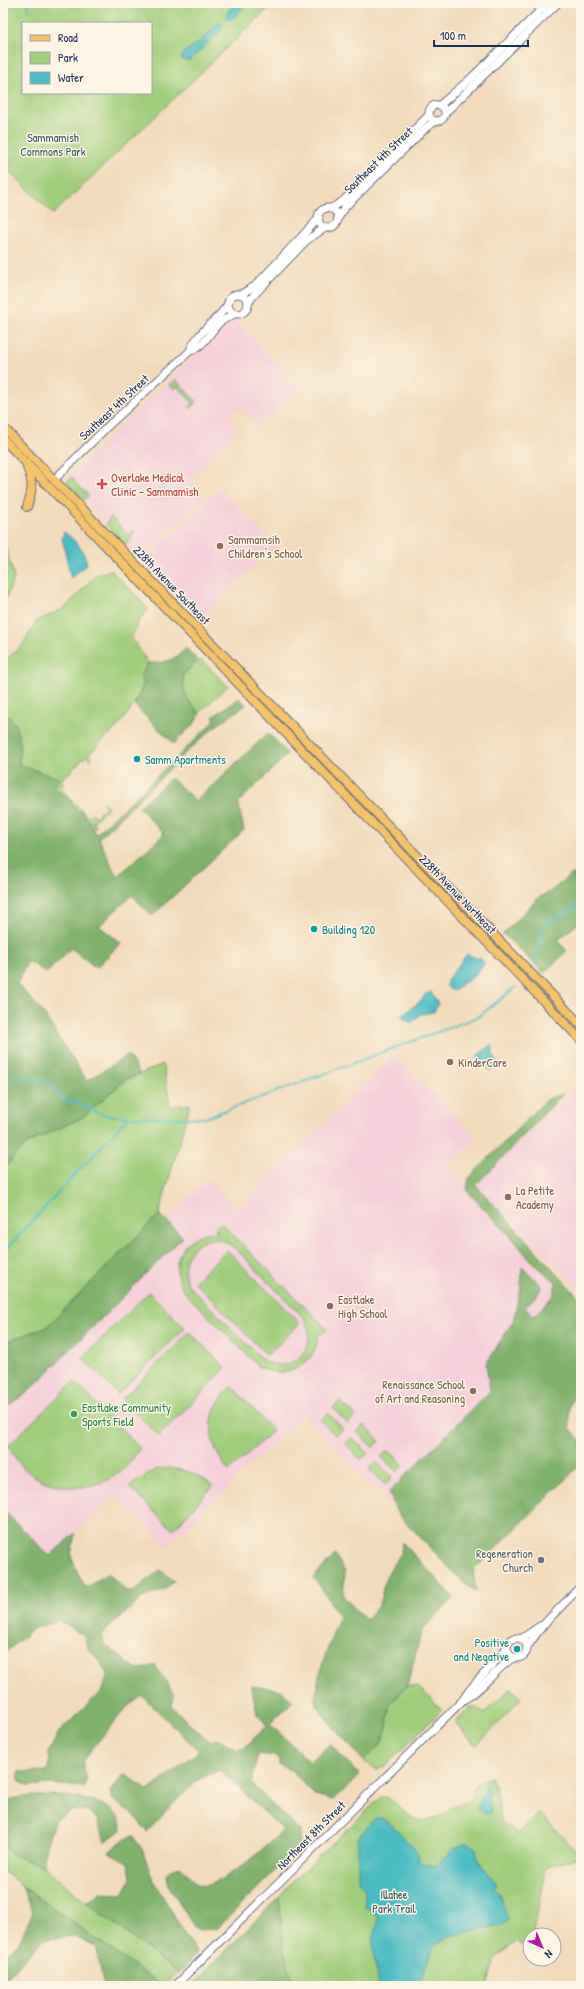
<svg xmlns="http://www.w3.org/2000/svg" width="584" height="1989" viewBox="0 0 584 1989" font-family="'Patrick Hand',sans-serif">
<rect width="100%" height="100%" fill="#fcf5e5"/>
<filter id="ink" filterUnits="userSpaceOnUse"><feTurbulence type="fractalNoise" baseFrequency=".025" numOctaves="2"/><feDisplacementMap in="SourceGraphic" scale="8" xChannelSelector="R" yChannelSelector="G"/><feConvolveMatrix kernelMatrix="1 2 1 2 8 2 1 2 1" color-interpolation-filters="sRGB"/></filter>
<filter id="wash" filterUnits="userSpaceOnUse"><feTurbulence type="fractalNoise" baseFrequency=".012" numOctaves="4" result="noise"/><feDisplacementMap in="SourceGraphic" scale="16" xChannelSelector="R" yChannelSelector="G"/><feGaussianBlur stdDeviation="0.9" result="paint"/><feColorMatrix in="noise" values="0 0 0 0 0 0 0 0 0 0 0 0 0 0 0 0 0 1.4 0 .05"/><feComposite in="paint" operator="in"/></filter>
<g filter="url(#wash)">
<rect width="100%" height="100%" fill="#f2dbbc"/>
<g fill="#f5cfd9">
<path d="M233 318 299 387 259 426 240 408 232 411 231 415 235 429 234 433 228 441 193 475 191 481 206 496 139 559 68 485 67 481 69 476Z"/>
<path d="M220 488 276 546 200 618 144 560Z"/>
<path d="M394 1055 477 1138 448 1167 581 1303V1309L390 1503 302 1415 167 1547 115 1495 50 1556 3 1510V1398L76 1309 207 1179 238 1208Z"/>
<path d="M581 1081V1291L511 1220 539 1192 504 1157Z"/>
<path d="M502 1158 536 1193 508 1219 476 1185Z"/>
</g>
<g fill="#a1ce7c" stroke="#5e7e6d" fill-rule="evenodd">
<path d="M3 3H274L53 214 3 165ZM23 23H151V93H23Z"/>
<path d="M175 379 195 400V403L191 408 189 407 193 403 177 386 174 389 169 385Z"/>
<path d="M71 478H74V481L89 496 85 499 84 497 82 499 68 485 67 481Z"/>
<path d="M111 517 129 535 133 531 132 539 126 545 106 524Z"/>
<path d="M3 547 7 551 14 578 3 606Z"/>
<path d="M111 570 149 609 140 619 131 637 148 663 140 676 144 684 134 705 120 724 89 754 92 758 90 760 86 756 61 780 64 784 60 788 88 817 92 813 95 817 106 807 103 802 108 808 93 822 96 826 95 828 87 818 70 804V800L62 795 55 787 58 778 19 765 20 742 15 723 3 711V662L22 646 37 621 65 608 96 575Z"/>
<path d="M200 659 228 686 199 713C187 700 183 693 183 675Z"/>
<path d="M163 1064 170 1106 190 1104 159 1214 48 1326 3 1343V1169L26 1144 83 1117 124 1081Z"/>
<path d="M221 1223 327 1329 321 1335 318 1332C319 1364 285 1383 258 1366L187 1295C164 1267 182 1231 218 1232L215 1228ZM211 1239 222 1240 235 1248 304 1318C321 1347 291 1377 263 1360L189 1286C178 1266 188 1244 211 1239Z"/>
<path d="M227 1250 300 1323 267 1355 194 1282Z"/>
<path d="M149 1292 185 1328 118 1394 82 1358Z"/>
<path d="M189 1332 226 1368 159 1436 122 1399Z"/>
<path d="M74 1381 140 1448C136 1453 133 1459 129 1463 106 1491 64 1494 34 1476 22 1469 15 1458 8 1446Z"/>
<path d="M232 1386 273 1431 229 1471C206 1442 204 1413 232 1386Z"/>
<path d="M340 1401 356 1416 348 1424 333 1408Z"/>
<path d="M328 1413 343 1429 336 1436 320 1420Z"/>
<path d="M364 1425 380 1441 373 1448 357 1432Z"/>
<path d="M352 1437 368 1453 361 1460 345 1444Z"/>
<path d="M388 1450 404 1465 397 1472 381 1457Z"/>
<path d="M376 1462 392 1477 385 1485 369 1469Z"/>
<path d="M169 1468C187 1470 199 1475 213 1486L173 1530 129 1487 154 1470Z"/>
<path d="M407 1686H418L442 1710 384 1767 376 1770 364 1761 381 1744 386 1731 390 1704Z"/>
<path d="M512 1689 521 1699 476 1746 455 1722 470 1707H476L484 1714 509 1690Z"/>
<path d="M490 1777 496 1787 501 1822 518 1834 539 1813 581 1856 547 1867 533 1932 535 1935H530V1952L517 1941 495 1959 487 1986H294L284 1952 279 1897 289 1885 381 1797C399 1796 406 1830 436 1818 443 1815 448 1809 454 1806 463 1801 465 1805 473 1797V1787Z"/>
<path d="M3 1846 14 1856 43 1866 86 1902 178 1973 162 1986 22 1886 3 1871Z"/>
</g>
<g fill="#80b16c" stroke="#4e7065">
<path d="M186 648 197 660 183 675C183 693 187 701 200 714L194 724 174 744 134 705 144 684 140 676 148 663C165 663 174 661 186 648Z"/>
<path d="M239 698 246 705 217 725 181 757H177L214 721V716Z"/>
<path d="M3 711 15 723 20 742 19 765 59 778 55 788 62 795 68 798C75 806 69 808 82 812L96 834 173 761 175 764 99 838 117 877 164 834 139 807 171 778 196 801 268 733 288 754 238 803 244 830 152 916 132 895 99 926 121 943 96 968 71 948 47 973 28 961 17 984 41 1010 87 1081 128 1055 140 1074 124 1081 83 1117 26 1144 3 1169Z"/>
<path d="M581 870V921L558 940 567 951 544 973 503 934 538 898 550 892 569 876Z"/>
<path d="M563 1094 476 1185 581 1300V1378L569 1408 570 1428 581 1441V1464L473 1571 476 1592 463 1582 397 1513 389 1492 490 1391 486 1364 513 1321 521 1288 522 1267 543 1287 525 1308 534 1316 554 1295 556 1282 531 1261 513 1239 467 1191 469 1178 547 1099Z"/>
<path d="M159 1214 183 1237 29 1391 3 1410V1343L48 1326Z"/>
<path d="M3 1510 50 1556 75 1533 71 1556 78 1574 86 1588 108 1573 125 1590 133 1592 160 1570 174 1581 167 1588 142 1598 102 1634 105 1645 138 1670 155 1665 174 1694 172 1707 209 1741 219 1739 237 1750 247 1745 267 1726 257 1713 251 1686 282 1690 293 1701 270 1724 310 1762 330 1744 360 1775 334 1800 315 1795 292 1771 279 1765V1759L274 1756 258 1754 251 1784 300 1831V1846L217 1929 196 1930 169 1886 167 1875 171 1870 180 1866C188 1872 191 1882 200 1885 218 1891 270 1843 283 1830L220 1770 194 1782 147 1832 134 1815 112 1799 110 1792 125 1773 148 1791 199 1751 142 1696 127 1707 82 1761 87 1779 83 1787 49 1784 29 1786 19 1780 18 1772 48 1771 49 1752 59 1732 103 1690 107 1675 100 1661 88 1648 83 1635 58 1620 33 1629 3 1654Z"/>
<path d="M402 1542 454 1598 422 1630 407 1686 390 1704 386 1731 381 1744 364 1761C356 1752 319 1713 317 1705 311 1687 333 1636 339 1617L321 1587 313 1578 335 1555 345 1572 343 1596 366 1620 379 1605 385 1580 394 1563 401 1554Z"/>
<path d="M53 1795C77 1798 120 1799 122 1830L104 1842 97 1819 87 1810 71 1811 55 1820 47 1843 43 1866 14 1856 3 1846V1801L22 1797Z"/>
<path d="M133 1836 142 1849 153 1880 197 1954 178 1973 86 1902 99 1893 123 1894 131 1879 129 1863 109 1852 123 1840Z"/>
<path d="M22 1886 162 1986H104L96 1946 72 1936 43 1940 3 1982V1956L18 1944 33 1912Z"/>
<path d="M279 1897 284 1952 294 1986H191Z"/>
</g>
<g fill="#4cbbc2" stroke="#347590">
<path d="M235 3H248L233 18 228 20 226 18 227 13Z"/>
<path d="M218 23 223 25 221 30 190 60H182L181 57 184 52 200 42Z"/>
<path d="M64 532C76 541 84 549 87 564L71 578 62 538Z"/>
<path d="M467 954 475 958H480L485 964C476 971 472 981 461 984L458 989 453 990 447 987V980Z"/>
<path d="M431 992 438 1004 434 1012 421 1014 411 1023 402 1017 403 1014 422 1000 425 994Z"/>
<path d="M492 1044 493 1055 498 1063 490 1071 476 1057Z"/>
<path d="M487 1786 491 1812 485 1814 478 1809 484 1787Z"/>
<path d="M375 1818H382L395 1828 418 1853 419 1860 422 1864 436 1866 452 1850 466 1843 476 1848 478 1860 496 1883 494 1888 499 1893 508 1920 504 1924 447 1937 432 1949 419 1986H379L377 1981 373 1941 379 1917 365 1906V1890L358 1881V1838Z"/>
</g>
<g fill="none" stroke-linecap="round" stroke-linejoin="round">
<g stroke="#4cbbc2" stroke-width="2">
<path d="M28 3 29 10"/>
<path d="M535 965 544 924 581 905"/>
<path d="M3 1075 47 1082 63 1099 77 1103 103 1115 128 1117 205 1118 478 1017 516 987"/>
<path d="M3 1253 128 1117"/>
</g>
</g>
</g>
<g filter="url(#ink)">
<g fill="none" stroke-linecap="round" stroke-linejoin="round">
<defs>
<g id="minor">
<circle cx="437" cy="113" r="8"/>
<path d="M440 105 469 80 548 3"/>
<path d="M446 112 558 3"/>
<circle cx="328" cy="218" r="10"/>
<path d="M330 209 343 201 429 115"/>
<path d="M338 218 346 206 428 126 436 121"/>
<circle cx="238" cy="304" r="10"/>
<path d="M241 294 255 286 319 218"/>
<path d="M248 304 253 296 307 240 325 228"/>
<path d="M190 351C195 334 218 320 228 304"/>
<path d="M54 480 109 425 190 351C204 346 210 333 219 323 224 319 230 316 236 313"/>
<circle cx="517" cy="1648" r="10"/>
<path d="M521 1639 540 1626"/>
<path d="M527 1647 544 1624 581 1586"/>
<path d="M463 1700C483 1690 494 1670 513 1658"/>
<path d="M175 1986 463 1700C474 1680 494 1667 506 1648"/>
</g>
<g id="major">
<path d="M3 427 581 1025"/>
<path d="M3 439 581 1040"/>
<path d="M27 468C34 483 32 492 27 507"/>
</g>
</defs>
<use href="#minor" stroke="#666b7f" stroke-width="9"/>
<use href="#major" stroke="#666b7f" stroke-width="10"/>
<use href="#minor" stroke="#fff" stroke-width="7"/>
<use href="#major" stroke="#f3c26a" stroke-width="8"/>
</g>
</g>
<path fill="#e0444e" stroke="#fcf5e5" stroke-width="1.5" d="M100 478h4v4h4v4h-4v4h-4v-4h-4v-4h4z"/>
<g fill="#8d6e63" stroke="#fcf5e5" stroke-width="1.5">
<circle cx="220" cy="546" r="4"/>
<circle cx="450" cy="1062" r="4"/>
<circle cx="508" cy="1197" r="4"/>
<circle cx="330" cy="1306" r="4"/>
<circle cx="473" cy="1391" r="4"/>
</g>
<g fill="#0f9aa8" stroke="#fcf5e5" stroke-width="1.5">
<circle cx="137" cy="759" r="4"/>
<circle cx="314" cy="929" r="4"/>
<circle cx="517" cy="1649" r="4"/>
</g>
<circle fill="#2e9e5b" stroke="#fcf5e5" stroke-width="1.5" cx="74" cy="1414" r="4"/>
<circle fill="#6b7280" stroke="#fcf5e5" stroke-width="1.5" cx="541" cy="1560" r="4"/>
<g text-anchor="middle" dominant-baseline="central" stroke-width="3" stroke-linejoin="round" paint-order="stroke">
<g font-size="12" fill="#3c5766" stroke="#fcf5e5">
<text x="53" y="137">Sammamish<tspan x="53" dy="14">Commons Park</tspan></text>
<text x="394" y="1894">Illahee<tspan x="394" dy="14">Park Trail</tspan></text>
</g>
<g font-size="12" fill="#1b2f5e" stroke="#fcf5e5">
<text transform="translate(378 160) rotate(-44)">Southeast 4th Street</text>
<text transform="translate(114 407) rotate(-43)">Southeast 4th Street</text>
<text transform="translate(172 585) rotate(46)">228th Avenue Southeast</text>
<text transform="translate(458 894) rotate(46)">228th Avenue Northeast</text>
<text transform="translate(311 1835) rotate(-45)">Northeast 8th Street</text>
</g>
<g font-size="12" fill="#be3a42" stroke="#fcf5e5" text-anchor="start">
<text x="111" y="477">Overlake Medical<tspan x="111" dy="14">Clinic - Sammamish</tspan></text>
</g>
<g font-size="12" fill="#785e54" stroke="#fcf5e5" text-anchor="start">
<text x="228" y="539">Sammamsih<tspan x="228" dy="14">Children's School</tspan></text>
<text x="458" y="1062">KinderCare</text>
<text x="516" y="1190">La Petite<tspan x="516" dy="14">Academy</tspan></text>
<text x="338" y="1299">Eastlake<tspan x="338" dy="14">High School</tspan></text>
<text x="465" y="1384" text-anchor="end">Renaissance School<tspan x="465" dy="14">of Art and Reasoning</tspan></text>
</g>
<g font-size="12" fill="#0d838f" stroke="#fcf5e5" text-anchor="start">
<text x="145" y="759">Samm Apartments</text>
<text x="322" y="929">Building 120</text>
<text x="509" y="1642" text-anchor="end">Positive<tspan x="509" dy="14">and Negative</tspan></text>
</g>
<g font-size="12" fill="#27864d" stroke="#fcf5e5" text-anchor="start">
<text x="82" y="1407">Eastlake Community<tspan x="82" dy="14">Sports Field</tspan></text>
</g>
<g font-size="12" fill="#5b616d" stroke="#fcf5e5" text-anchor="end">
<text x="533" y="1553">Regeneration<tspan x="533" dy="14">Church</tspan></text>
</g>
</g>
<rect width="584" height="1989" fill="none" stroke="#fcf5e5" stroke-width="16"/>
<rect x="22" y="22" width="130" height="72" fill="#fcf5e5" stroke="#a2a6af"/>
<rect x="30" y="35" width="20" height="6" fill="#f3c26a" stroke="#a2a6af"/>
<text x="58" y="42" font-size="12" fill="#1b2f5e">Road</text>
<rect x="30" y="52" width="20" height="12" fill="#a1ce7c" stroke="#a2a6af"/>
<text x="58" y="62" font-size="12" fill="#1b2f5e">Park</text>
<rect x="30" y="72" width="20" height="12" fill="#4cbbc2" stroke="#a2a6af"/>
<text x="58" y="82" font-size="12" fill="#1b2f5e">Water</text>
<g transform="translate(542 1947) rotate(136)"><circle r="19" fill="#fcf5e5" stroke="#a2a6af"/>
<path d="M0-3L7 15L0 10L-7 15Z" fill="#b5179e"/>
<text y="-6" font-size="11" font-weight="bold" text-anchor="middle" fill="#1b2f5e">N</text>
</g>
<path d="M434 40v6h94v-6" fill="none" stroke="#1b2f5e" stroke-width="2"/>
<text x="440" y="40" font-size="12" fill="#1b2f5e" stroke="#fcf5e5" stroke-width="3" paint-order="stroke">100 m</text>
</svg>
